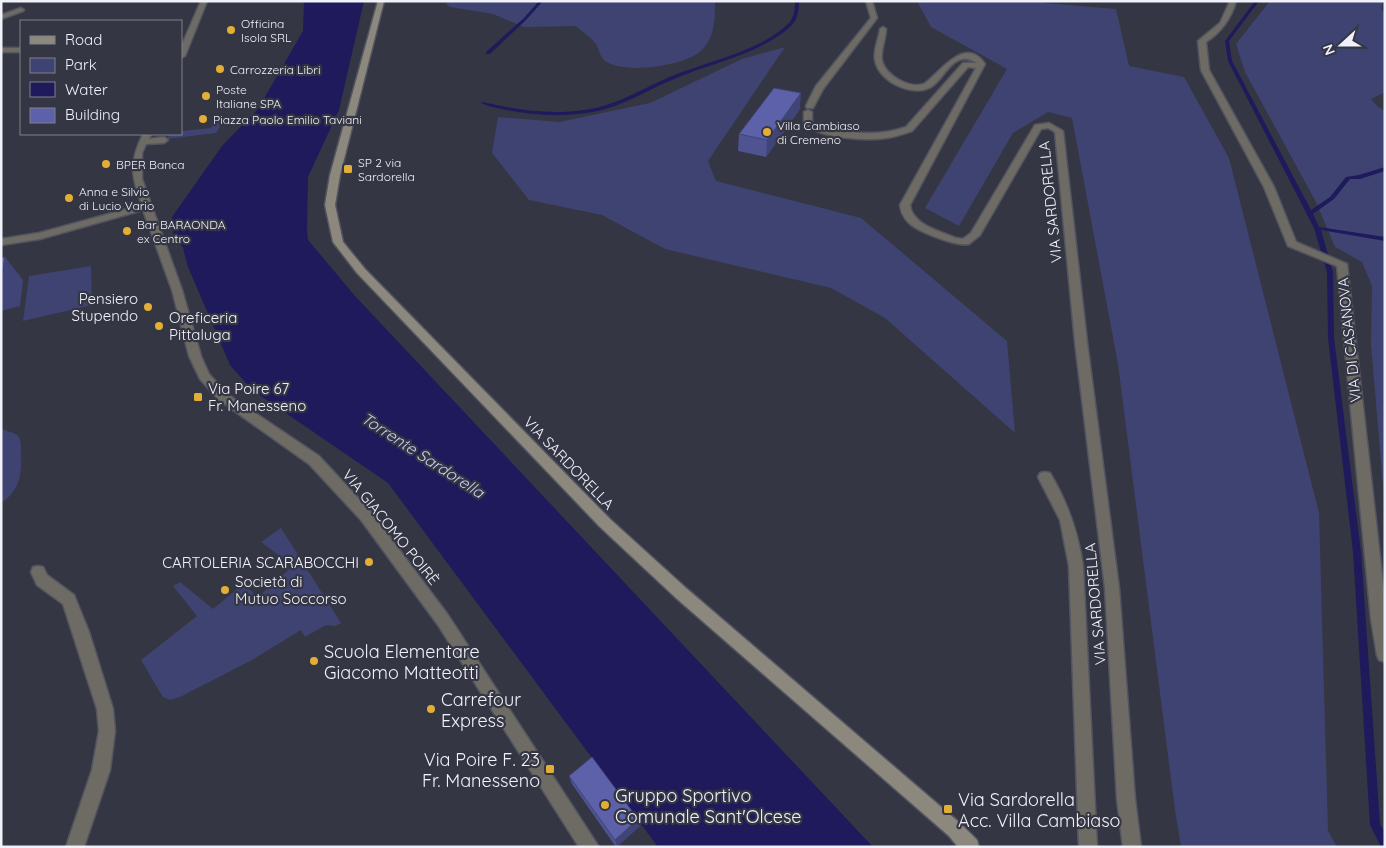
<svg xmlns="http://www.w3.org/2000/svg" width="1386" height="848" viewBox="0 0 1386 848" font-family="Quicksand,sans-serif">
<rect width="100%" height="100%" fill="#343643"/>
<g fill="#3f4371">
<path d="M449 1H715C715 18 715 36 703 49 687 66 625 75 605 61 600 57 599 49 596 44 591 37 582 32 576 26L524 27 493 14 450 7 446 4Z"/>
<path d="M917 1H1043L1045 3 1116 9 1129 66 1184 77 1229 158 1319 513 1328 831 1337 847H1181L1175 810 1118 364 1072 118 1048 112 1013 133 959 226 925 208 1007 69 931 27Z"/>
<path d="M1270 1H1383L1381 9 1385 13V92L1371 99 1377 106 1385 111V509L1371 344 1372 286 1362 262 1335 247 1316 202 1245 72 1236 44Z"/>
<path d="M785 47 708 161 716 181 861 218 1007 341 1015 433 885 318 831 288 665 249 602 215 529 200 492 153 498 117 559 122 650 103 742 59Z"/>
<path d="M223 122 216 133 167 139 169 134H181V131L211 128 213 123Z"/>
<path d="M91 266 92 305 23 321 29 276Z"/>
<path d="M1 429C6 431 13 432 17 435 21 438 21 445 21 450 22 472 21 490 1 503Z"/>
<path d="M281 528 341 623 335 626 326 625 305 637 301 630 252 660 180 697 170 700 163 697 158 689 141 660 197 616 173 586 180 582 213 609 243 584 258 597 293 566 261 542Z"/>
</g>
<path fill="#1e1a5c" d="M304 1H364L339 110 308 177 307 230 308 240 355 296 873 847H658L388 483 252 390 230 365 188 267 183 248 173 234 172 217 222 146 258 109 303 31Z"/>
<g fill="none" stroke-linecap="round" stroke-linejoin="round">
<g fill="#1e1a5c" fill-rule="evenodd">
<path d="M539 1H543L526 20 490 54H486V52L524 18Z"/>
<path d="M795 1H799C799 10 798 19 791 26 759 55 713 62 674 79 647 90 622 107 593 112 563 117 532 116 502 109 495 108 487 106 481 103L483 102C516 110 550 115 584 110 616 106 643 88 672 76 707 62 763 50 789 23 794 17 795 9 795 1Z"/>
<path d="M1255 1H1259L1229 41 1232 61 1311 210 1330 197 1346 177 1359 175 1385 167V171L1360 179H1350L1334 199 1313 214 1319 227 1385 237V241L1321 230 1333 272 1334 338 1361 552 1380 824 1385 832V847H1381L1370 825 1353 552 1328 338 1327 272 1314 228 1228 61 1225 41Z"/>
</g>
<defs>
<g id="minor">
<path d="M201 1H207L185 56 181 58V47Z"/>
<path d="M866 1H872L877 18 823 89 813 108H807L806 106 816 86 871 18Z"/>
<path d="M1230 1H1236C1231 19 1221 32 1206 42L1209 70 1274 187 1296 242 1347 264 1385 602V662L1379 660 1377 655 1371 619 1337 266 1288 246 1264 187 1201 70 1198 41 1220 23Z"/>
<path d="M21 8 24 10 23 11 1 19V15Z"/>
<path d="M883 27 886 29C886 39 880 51 882 61 886 76 910 89 924 84 940 73 965 34 985 64L910 205C912 225 940 231 956 238L963 239 971 233 1035 125 1049 123 1063 131 1087 342 1119 588 1135 799 1141 847H1123L1117 799 1105 588 1075 342 1055 132 1048 128 1041 129 980 235 969 244C956 247 917 231 909 223 903 217 901 212 900 205L976 68 968 67 912 131C903 134 895 137 886 138 867 141 816 138 804 123V112L808 110 812 112V122L816 126C846 132 876 138 906 127L963 63H977C972 60 966 57 959 60 947 65 942 80 931 87 913 98 878 81 875 60 873 51 879 38 880 29Z"/>
<rect x="1" y="48" width="20" height="4"/>
<path d="M143 134H151L149 139 164 137 168 140 164 143 146 144 142 153V179L182 290 201 356 209 374 227 394 319 456 371 512 448 615 599 847H579L438 625 361 520 309 464 219 400 200 379 189 356 172 290 143 210 40 239 1 245V239L39 233 142 205C131 175 129 163 143 134Z"/>
<path d="M1045 472 1050 473C1068 503 1078 532 1083 566L1097 847H1079L1069 566 1060 520 1038 477 1040 473Z"/>
<path d="M38 566 43 567 47 575 74 595 89 632 113 709 115 731 110 770 84 847H66L92 770 99 731 97 709 63 604 37 585 31 572 33 567Z"/>
</g>
<path id="secondary" d="M378 1H384L340 175 335 205 343 242 365 269 610 519 686 588 961 824 977 840 979 847H958L949 836 676 598 600 527 357 273 333 242 325 205 330 175Z"/>
</defs>
<use href="#minor" stroke="#525460" stroke-width="3"/>
<use href="#secondary" stroke="#525460" stroke-width="3"/>
<use href="#minor" fill="#6e6b65" fill-rule="evenodd"/>
<use href="#secondary" fill="#8d887e" fill-rule="evenodd"/>
</g>
<g fill="#4f5392">
<path d="M800 109 766 157 738 151 739 134Z"/>
<path d="M569 776 638 819 640 826 616 847 572 784Z"/>
</g>
<g fill="#404477">
<path d="M801 93 800 109 766 157 767 140Z"/>
<path d="M5 257 23 280 20 306 1 311V279Z"/>
<path d="M638 819 640 826 617 847 615 840Z"/>
</g>
<g fill="#5c61aa" stroke="#404477">
<path d="M774 88 801 93 767 140 739 134Z"/>
<path d="M5 257 1 279V258Z"/>
<path d="M592 757 638 819 615 840 569 776Z"/>
</g>
<g fill="#e3ae35" stroke="#343643" stroke-width="2">
<circle cx="231" cy="30" r="5"/>
<circle cx="220" cy="69" r="5"/>
<circle cx="206" cy="96" r="5"/>
<circle cx="203" cy="119" r="5"/>
<circle cx="767" cy="132" r="5"/>
<circle cx="106" cy="164" r="5"/>
<rect x="343" y="164" width="10" height="10" rx="2.5"/>
<circle cx="69" cy="198" r="5"/>
<circle cx="127" cy="231" r="5"/>
<circle cx="148" cy="307" r="5"/>
<circle cx="159" cy="326" r="5"/>
<rect x="193" y="392" width="10" height="10" rx="2.5"/>
<circle cx="369" cy="562" r="5"/>
<circle cx="225" cy="590" r="5"/>
<circle cx="314" cy="661" r="5"/>
<circle cx="431" cy="709" r="5"/>
<rect x="545" y="764" width="10" height="10" rx="2.5"/>
<circle cx="605" cy="805" r="5"/>
<rect x="943" y="804" width="10" height="10" rx="2.5"/>
</g>
<g text-anchor="middle" dominant-baseline="central" stroke-width="4.5" stroke-linejoin="round" paint-order="stroke">
<g font-size="12" fill="#f0f1fa" stroke="#343643" text-anchor="start">
<text x="241" y="23">Officina<tspan x="241" dy="14">Isola SRL</tspan></text>
<text x="230" y="69">Carrozzeria Libri</text>
<text x="216" y="89">Poste<tspan x="216" dy="14">Italiane SPA</tspan></text>
<text x="213" y="119">Piazza Paolo Emilio Taviani</text>
<text x="777" y="125">Villa Cambiaso<tspan x="777" dy="14">di Cremeno</tspan></text>
<text x="358" y="162">SP 2 via<tspan x="358" dy="14">Sardorella</tspan></text>
<text x="116" y="164">BPER Banca</text>
<text x="79" y="191">Anna e Silvio<tspan x="79" dy="14">di Lucio Vario</tspan></text>
<text x="137" y="224">Bar BARAONDA<tspan x="137" dy="14">ex Centro</tspan></text>
</g>
<g font-size="15" fill="#f0f1fa" stroke="#343643">
<text transform="translate(1050 202) rotate(-96)">VIA SARDORELLA</text>
<text transform="translate(1349 340) rotate(-96)">VIA DI CASANOVA</text>
<text transform="translate(569 463) rotate(46)">VIA SARDORELLA</text>
<text transform="translate(391 527) rotate(51)">VIA GIACOMO POIRÈ</text>
<text transform="translate(1095 604) rotate(-95)">VIA SARDORELLA</text>
</g>
<g font-size="15" fill="#f0f1fa" stroke="#343643" text-anchor="start">
<text x="138" y="298" text-anchor="end">Pensiero<tspan x="138" dy="17">Stupendo</tspan></text>
<text x="169" y="317">Oreficeria<tspan x="169" dy="17">Pittaluga</tspan></text>
<text x="208" y="388">Via Poire 67<tspan x="208" dy="17">Fr. Manesseno</tspan></text>
<text x="359" y="562" text-anchor="end">CARTOLERIA SCARABOCCHI</text>
<text x="235" y="581">Società di<tspan x="235" dy="17">Mutuo Soccorso</tspan></text>
</g>
<g font-size="16" font-style="italic" fill="#c6ccf5" stroke="#343643">
<text transform="translate(423 455) rotate(33)">Torrente Sardorella</text>
</g>
<g font-size="18" fill="#f0f1fa" stroke="#343643" text-anchor="start">
<text x="324" y="651">Scuola Elementare<tspan x="324" dy="21">Giacomo Matteotti</tspan></text>
<text x="441" y="699">Carrefour<tspan x="441" dy="21">Express</tspan></text>
<text x="540" y="759" text-anchor="end">Via Poire F. 23<tspan x="540" dy="21">Fr. Manesseno</tspan></text>
<text x="615" y="795">Gruppo Sportivo<tspan x="615" dy="21">Comunale Sant'Olcese</tspan></text>
<text x="958" y="799">Via Sardorella<tspan x="958" dy="21">Acc. Villa Cambiaso</tspan></text>
</g>
</g>
<rect width="1386" height="848" fill="none" stroke="#f0f1fa" stroke-width="5"/>
<rect x="20" y="20" width="162" height="115" fill="#343643" stroke="#7f818c"/>
<rect x="30" y="36" width="25" height="8" fill="#8d887e" stroke="#7f818c"/>
<text x="65" y="45" font-size="15" fill="#f0f1fa">Road</text>
<rect x="30" y="58" width="25" height="15" fill="#3f4371" stroke="#7f818c"/>
<text x="65" y="70" font-size="15" fill="#f0f1fa">Park</text>
<rect x="30" y="82" width="25" height="15" fill="#1e1a5c" stroke="#7f818c"/>
<text x="65" y="95" font-size="15" fill="#f0f1fa">Water</text>
<rect x="30" y="108" width="25" height="15" fill="#5c61aa" stroke="#7f818c"/>
<text x="65" y="120" font-size="15" fill="#f0f1fa">Building</text>
<g transform="translate(1341 45) rotate(249)" stroke="#343643" stroke-width="4" paint-order="stroke">
<path d="M0-4L9 19L0 12L-9 19Z" fill="#f0f1fa"/>
<text y="-8" font-size="14" font-weight="bold" text-anchor="middle" fill="#f0f1fa">N</text>
</g>
</svg>
